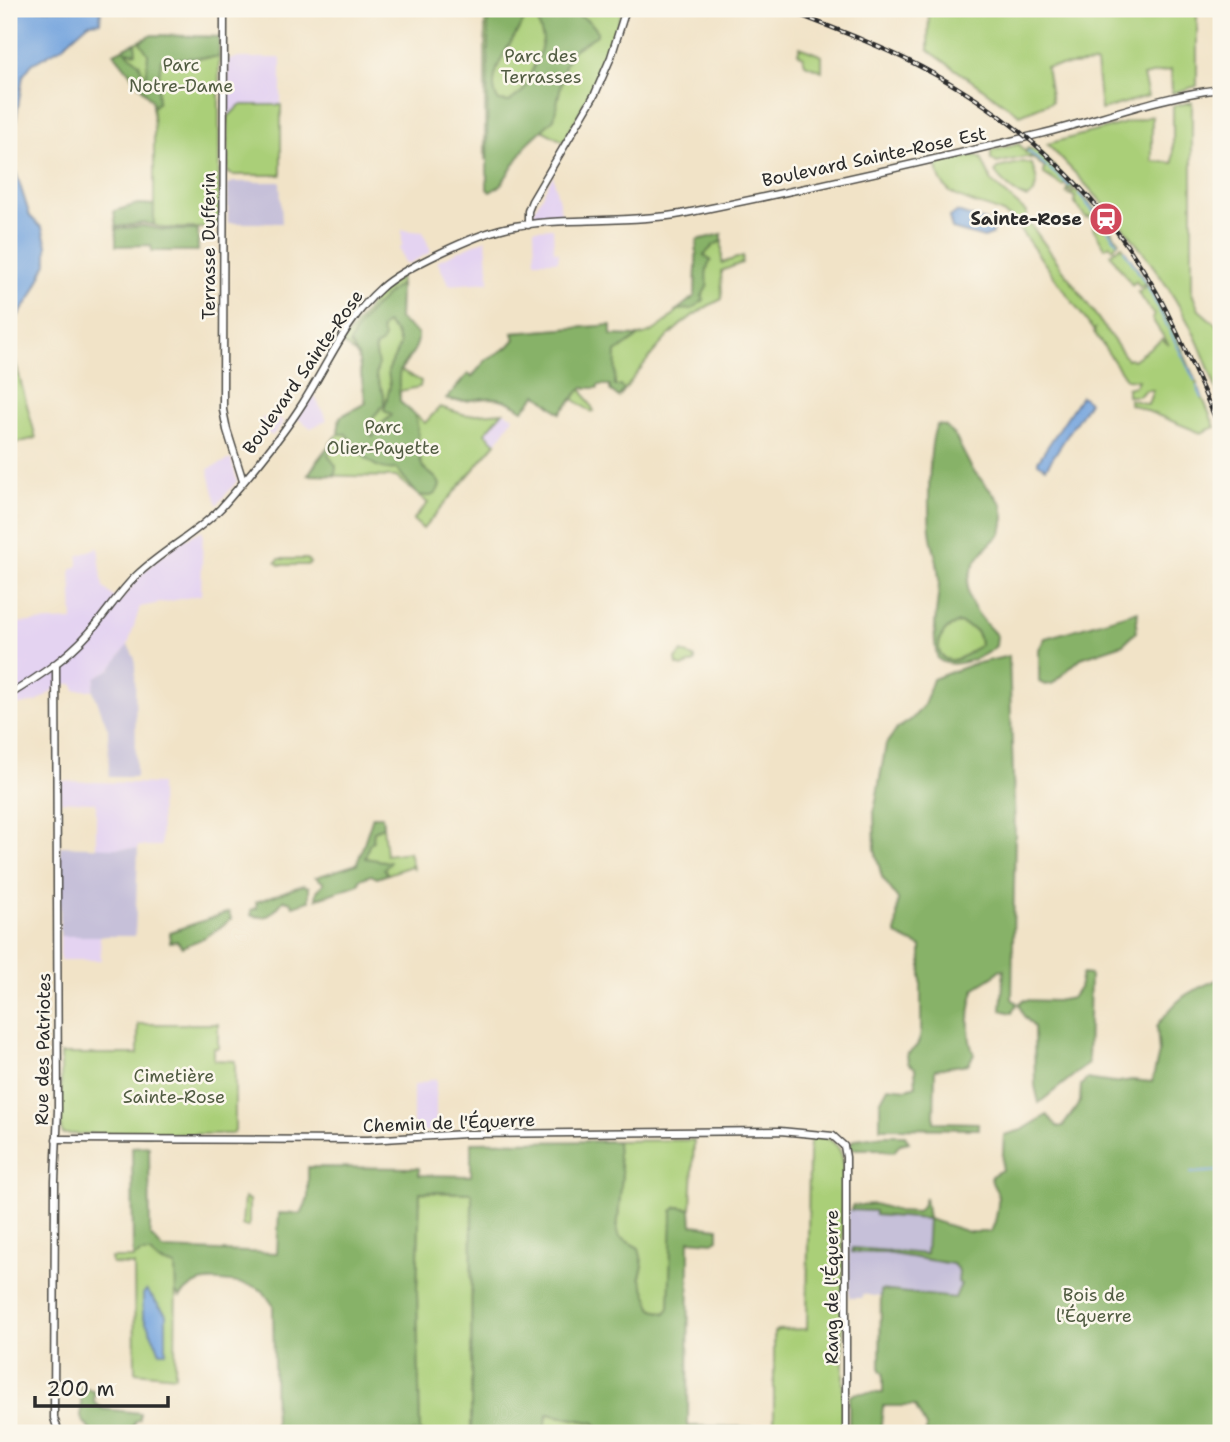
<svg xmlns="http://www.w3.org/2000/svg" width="1230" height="1442" viewBox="0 0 1230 1442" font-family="'Shantell Sans',sans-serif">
<rect width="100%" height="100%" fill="#fbf7ec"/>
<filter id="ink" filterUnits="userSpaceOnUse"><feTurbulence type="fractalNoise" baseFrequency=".0143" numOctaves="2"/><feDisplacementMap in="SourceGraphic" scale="14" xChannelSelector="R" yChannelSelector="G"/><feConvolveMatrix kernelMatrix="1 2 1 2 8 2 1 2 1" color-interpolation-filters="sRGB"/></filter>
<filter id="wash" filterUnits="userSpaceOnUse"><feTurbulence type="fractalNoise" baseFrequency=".00686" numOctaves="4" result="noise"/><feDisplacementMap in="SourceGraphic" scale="28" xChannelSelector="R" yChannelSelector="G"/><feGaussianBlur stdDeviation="1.57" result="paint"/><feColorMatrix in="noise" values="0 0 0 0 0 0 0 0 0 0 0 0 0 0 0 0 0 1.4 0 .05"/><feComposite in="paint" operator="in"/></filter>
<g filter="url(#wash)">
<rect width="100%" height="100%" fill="#f1e3c7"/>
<g fill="#e4d3f1">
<path d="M236 58H281V105H240L228 117V60Z"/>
<path d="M553 175 562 217H536L533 213Z"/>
<path d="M553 228 554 251 559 252 558 261H535L534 229Z"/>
<path d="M402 230 423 232 431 252 406 265 399 248 402 247Z"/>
<path d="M486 239 489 282 449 285 437 261Z"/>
<path d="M313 393 327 420 311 428 297 418Z"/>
<path d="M504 412 514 417 496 443 484 433Z"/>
<path d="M278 417 284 422 272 436 264 430 261 418Z"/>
<path d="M231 459 237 481 217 505 208 469Z"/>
<path d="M203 530 201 595 140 607 128 645 111 669 96 677 93 690H75L73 684H61L37 702 14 706 13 742 9 743V623L73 620 71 569 78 566V556L98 547 103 587 119 602 145 570 179 542Z"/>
<path d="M60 781 160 784 161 846H138V849L96 848V802L60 801Z"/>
<path d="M60 936H100L101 960H60Z"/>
<path d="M436 1078V1130L415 1133 413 1128V1086Z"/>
</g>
<g fill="#c6c0d9">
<path d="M233 182H280L282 223H228V185Z"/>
<path d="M128 645 135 659 136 777H109L108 729 93 690 96 677 111 669Z"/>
<path d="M60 846 138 849 135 936H60Z"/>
<path d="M848 1210 875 1211 876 1215 928 1218 926 1259 954 1264 959 1271 958 1282 961 1284 960 1288 957 1290 955 1298 881 1290 880 1297 862 1294V1298H849Z"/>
</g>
<g fill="#aacf78" stroke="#6a7d52" stroke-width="2">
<path d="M485 9H623L599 75 564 142 540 129 485 159Z"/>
<path d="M929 9H1197V86L1172 93 1171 70 1143 76 1148 96 1101 110 1096 63 1046 67 1052 102 1020 115 928 50Z"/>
<path d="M152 35 219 37V228H163L154 225V128L152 101 114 53Z"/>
<path d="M800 47 822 56V71L805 64 803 57 798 53Z"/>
<path d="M1192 102V293L1199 310 1221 329V402C1213 380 1205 357 1195 336 1160 263 1103 201 1047 144L1152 116V161L1173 163V106Z"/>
<path d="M240 105H281V175H233L228 173V117Z"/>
<path d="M1019 144 1026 153 1027 148 1038 151 1074 187 1067 192 1068 188 1066 184 1063 186 1044 174V167L1029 155 1033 159 1025 157 997 163 991 159V151Z"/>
<path d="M975 155 981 158 992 182 1027 213 1026 218 1127 359 1130 358 1133 360 1162 339 1169 345 1152 319 1154 315 1137 291 1139 292 1147 284 1149 286 1177 337 1215 427 1201 433 1130 404 1129 399 1148 404 1153 390H1145L1139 396H1127V388L1135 386 1138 380 1126 379 1094 332 1095 329 1093 330 1013 220C988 198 939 209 937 163Z"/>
<path d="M1023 162 1032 164 1037 180 1034 193 1027 198C1015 194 1001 182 995 172L997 168Z"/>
<path d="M1074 190C1083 193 1091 205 1098 214L1092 220 1089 216 1086 218 1074 201 1075 197 1069 194 1072 193Z"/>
<path d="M1101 218 1119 241 1113 249 1110 245 1105 248 1093 228 1094 222Z"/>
<path d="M722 234V263L743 256 742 263 721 271 722 299C673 321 651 355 619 397L610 390V385H598V388H581L594 411 591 412 573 399 560 413 537 394 523 410C487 386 477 407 446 399L468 374 472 377 486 360 508 347 515 339 513 333 611 325V335C620 336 631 338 640 336 663 331 676 309 695 296L697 240Z"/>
<path d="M1122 246 1145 280 1146 282 1140 287 1136 281 1132 285 1110 254Z"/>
<path d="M400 277 399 319 418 334C418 347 409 360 400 370L421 381 420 387 400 391V402L425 423 440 407 466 415 503 412 485 433 496 443 423 529 413 520 428 503 396 477 308 475 318 459 338 434 340 417 366 403 358 356 342 343 375 299Z"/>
<path d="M9 339 36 438 9 445Z"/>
<path d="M279 559H307L310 563 307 565H279L276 562Z"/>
<path d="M959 623C972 627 980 631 980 646 973 649 967 655 960 658 931 669 933 629 959 623Z"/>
<path d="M682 652 695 658V662L682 667 677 665 676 659Z"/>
<path d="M373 816H382L386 855 409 852 413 868 411 866 377 878 361 868Z"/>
<path d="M138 1024H218V1048H214V1060L235 1061V1130L232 1134H63L61 1129V1054H138Z"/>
<path d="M811 1135C828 1137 840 1142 843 1161V1433H681L687 1426 774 1428V1332L778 1330 807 1329 809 1153Z"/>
<path d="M694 1140 691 1209 677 1207 669 1308 665 1313 653 1310 640 1277 643 1266 619 1237 617 1232 622 1174 617 1157V1141Z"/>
<path d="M420 1192 472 1193 471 1433H420L417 1292Z"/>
<path d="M244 1198 249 1200V1224L247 1227 242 1225Z"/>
<path d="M141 1253H150L159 1261 176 1266 175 1376 135 1372 134 1265 112 1264 111 1258H133Z"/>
<path d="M547 1414 595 1423 602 1433H545Z"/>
</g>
<g fill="#87b268" stroke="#596e4a" stroke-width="2" fill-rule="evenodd">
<path d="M488 9C515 9 583 2 597 31V35L572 51 565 65 554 119 528 143 500 186 490 192 487 189ZM528 18 538 21 543 39 540 52 523 91 509 102 499 101C482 78 512 43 523 22Z"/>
<path d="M152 35 219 37V57L161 59C160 76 156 84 158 102L152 108V101L114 53 135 43 136 53 126 51 139 63 143 74 140 78 146 81 148 54 140 42Z"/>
<path d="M138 204 154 205V225L145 223 116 227 114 211Z"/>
<path d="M144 226 164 230H198V251H152L151 245 116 246V229Z"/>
<path d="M722 234V241L714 245 704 255 711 261C706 266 705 279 708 285L702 296 704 300 692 309 677 310 695 296 697 240Z"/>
<path d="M400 284 399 319 418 334C419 353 404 358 400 371 397 379 400 393 400 402L415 415C420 429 417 454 422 465 427 474 437 475 440 485 436 498 429 497 418 495L397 469C372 473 359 451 346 434H338L340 417 366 403 358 356 350 344C355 324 384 296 400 284ZM386 323 396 333 400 345 388 371 390 386 384 411 391 414V416L380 425 373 437 370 433 373 417 384 405V395L376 376 378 365 375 347 381 344 384 337 381 330Z"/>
<path d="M611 325V335L639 336 616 352 615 386H621L624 390 619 397 610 390V385H598V388H582L560 413 537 394 523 410C488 385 476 407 446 399L468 374 472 377 486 360 508 347 515 339 513 333Z"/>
<path d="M937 425 945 426 955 436 972 469 1002 504 1004 518 1001 534C982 549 961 574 970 600 975 613 988 626 997 636L996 646C984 657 953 671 938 659 930 633 939 605 939 579 938 561 936 558 932 542 927 523 928 440 937 425ZM959 623C972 627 980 630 980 645 974 649 967 655 960 658 932 670 932 629 959 623Z"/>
<path d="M335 437 336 442 328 455 336 466 335 475H308Z"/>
<path d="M1138 611 1136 632 1123 644 1081 658 1052 684 1045 685 1039 682V649L1045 638Z"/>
<path d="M1009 656 1015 832 1012 999 1017 1003 1012 1013 1001 1010 1004 969 999 970 994 976 975 988C968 1007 966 1035 974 1055L968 1064 935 1069 934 1122 978 1123 979 1129 880 1128V1102L888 1087 907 1089 916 1086 915 1068 908 1063 907 1054C917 1048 920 1042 921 1031V947L896 935 898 899 882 877 875 850 874 812 886 744 897 729 912 719 924 705 933 679 970 665Z"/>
<path d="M373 816H382L383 827 374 831 373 841 369 845 365 858 390 862 384 870 388 874 377 878 371 875 360 879 359 884 316 899 317 891 324 883 316 877 357 864Z"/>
<path d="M303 885 309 887V901L293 906 291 902 284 900C273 912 270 921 251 915V910L257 908 256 902Z"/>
<path d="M229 912 231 919C214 933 204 939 182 947L177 941 170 942V932Z"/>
<path d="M1082 974 1090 975 1088 1064 1039 1103 1035 1086 1034 1027 1023 1015 1019 1004 1023 1000 1056 1001 1072 998 1079 988Z"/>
<path d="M1221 978V1433H926V1427L915 1406H883L880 1433H849V1397L856 1393H883V1372L880 1371 881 1290 955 1298 961 1284 958 1282 959 1271 953 1264 886 1253 852 1252 853 1248 926 1254 928 1219 875 1215V1211L851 1210 852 1206 874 1204 898 1211 917 1212 922 1206 925 1197 928 1219 969 1232H990C996 1225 1000 1201 997 1192 994 1186 991 1184 991 1176L1002 1170 1004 1135 1022 1130 1047 1115 1058 1127 1063 1126 1080 1102 1081 1085 1087 1079 1113 1083 1132 1080 1152 1082 1159 1053 1157 1026C1180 995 1186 993 1221 978Z"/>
<path d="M884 1135H905L909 1142 900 1144 894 1152 875 1149H849L852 1141 856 1139Z"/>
<path d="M617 1141 618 1157 622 1174 617 1232 619 1237 639 1248 643 1266 640 1277 653 1310 665 1313 669 1308 672 1211 677 1207 691 1209 692 1225 718 1228V1239L713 1242 689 1240 688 1426 774 1428V1433H602L595 1423 547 1414 545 1433H471L472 1193 420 1192 417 1292 420 1433H286L275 1427 273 1305C270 1301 266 1295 263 1291 253 1283 209 1278 198 1283 190 1286 186 1291 180 1297L176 1293 175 1266 159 1261 150 1253H141L133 1258 132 1147 149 1146 150 1235 163 1249 277 1253 279 1213 301 1214 308 1199V1167L419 1168V1175L471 1176V1142Z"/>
<path d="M81 1385 95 1392 94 1402 103 1409 140 1413V1419L135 1422 130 1433H92L81 1418Z"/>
</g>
<g fill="#75a4de" stroke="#506884" stroke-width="2">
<path d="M9 9H101L100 22 89 23 62 47 32 64 23 76 12 143V160L30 216 42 228 47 245V263L32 296 9 329Z"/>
<path d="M957 212 985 221 994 229 992 235 984 238 952 229 949 217Z"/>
<path d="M1081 396 1089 402 1046 468 1038 463V461Z"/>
<path d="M146 1290 166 1314V1352H160L143 1316V1294Z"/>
</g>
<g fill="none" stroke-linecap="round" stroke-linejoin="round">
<g stroke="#75a4de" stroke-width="2">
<path d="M1028 151 1070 186"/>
<path d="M1079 194 1096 215"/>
<path d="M1101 221 1117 242"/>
<path d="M1124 250 1145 282"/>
<path d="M1147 286 1195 381"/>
<path d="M1197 386 1202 398"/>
<path d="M1191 1173 1221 1171"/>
</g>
</g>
</g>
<g filter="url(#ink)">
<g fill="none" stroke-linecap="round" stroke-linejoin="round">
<defs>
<g id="minor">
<path d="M224 9 223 410 227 430 243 481"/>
<path d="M528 225V211L532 201 595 94 611 57 626 9"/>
<path d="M56 664 58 1109 55 1181 54 1418 59 1433"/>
<path d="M9 695C38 677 66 659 89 633 106 614 119 592 137 575 163 550 196 534 221 508 250 475 280 439 303 403 328 364 346 319 381 288 401 269 477 234 505 228 560 216 624 224 681 214 801 190 921 163 1040 134 1101 119 1159 96 1221 89"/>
<path d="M56 1139 368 1140 465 1134 780 1131 833 1136 844 1146 846 1157V1433"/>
</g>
</defs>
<use href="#minor" stroke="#494742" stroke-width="9"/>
<use href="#minor" stroke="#fff" stroke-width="6"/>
<defs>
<path id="rail" d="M784 9C830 27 877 44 921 67 1018 117 1102 196 1156 291 1181 336 1200 384 1221 431"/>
</defs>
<use href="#rail" stroke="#2b2b2b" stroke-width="4.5"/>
<use href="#rail" stroke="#fbf7ec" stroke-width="2" stroke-dasharray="5" stroke-linecap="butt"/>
</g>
</g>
<defs>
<symbol id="station-disc" viewBox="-11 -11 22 22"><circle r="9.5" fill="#d1495b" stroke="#fbf7ec"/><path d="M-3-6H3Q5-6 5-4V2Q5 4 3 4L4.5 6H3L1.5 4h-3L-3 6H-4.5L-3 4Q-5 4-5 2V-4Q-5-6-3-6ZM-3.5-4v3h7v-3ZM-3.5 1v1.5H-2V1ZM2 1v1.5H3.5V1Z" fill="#fff"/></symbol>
</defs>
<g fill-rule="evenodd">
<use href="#station-disc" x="1087" y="200" width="38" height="38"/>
</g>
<g text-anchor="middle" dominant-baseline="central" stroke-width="5" stroke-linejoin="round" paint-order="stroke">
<g font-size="18" fill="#515c42" stroke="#fbf7ec">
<text x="541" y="56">Parc des<tspan x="541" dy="21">Terrasses</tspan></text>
<text x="181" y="65">Parc<tspan x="181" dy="21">Notre-Dame</tspan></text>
<text x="383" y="427">Parc<tspan x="383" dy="21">Olier-Payette</tspan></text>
<text x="174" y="1076">Cimetière<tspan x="174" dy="21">Sainte-Rose</tspan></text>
<text x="1094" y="1295">Bois de<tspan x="1094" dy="21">l'Équerre</tspan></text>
</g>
<g font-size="18" fill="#2b2b2b" stroke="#fbf7ec">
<text transform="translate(874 157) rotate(-12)">Boulevard Sainte-Rose Est</text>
<text transform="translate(209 246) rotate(-90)">Terrasse Dufferin</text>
<text transform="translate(303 372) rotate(-55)">Boulevard Sainte-Rose</text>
<text transform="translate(43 1049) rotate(-89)">Rue des Patriotes</text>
<text transform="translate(449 1123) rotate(-2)">Chemin de l'Équerre</text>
<text transform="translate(832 1287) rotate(-90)">Rang de l'Équerre</text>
</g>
<g font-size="18" font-weight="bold" fill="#2b2b2b" stroke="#fbf7ec" text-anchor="end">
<text x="1082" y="219">Sainte-Rose</text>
</g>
</g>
<rect width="1230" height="1442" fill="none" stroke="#fbf7ec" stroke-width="35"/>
<path d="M35 1396v10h133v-10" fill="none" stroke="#2b2b2b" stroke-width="3.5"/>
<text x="46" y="1396" font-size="21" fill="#2b2b2b" stroke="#fbf7ec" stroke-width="5" paint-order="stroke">200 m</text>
</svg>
